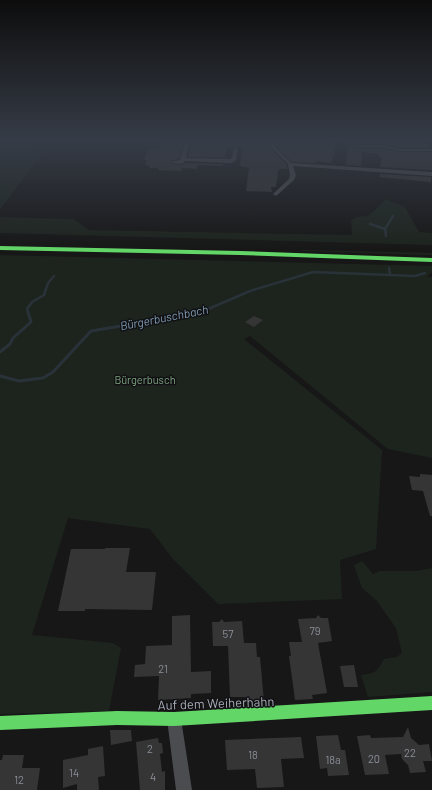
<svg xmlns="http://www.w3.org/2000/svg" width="432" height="790" viewBox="0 0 432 790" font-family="Barlow,sans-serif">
<rect width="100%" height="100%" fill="#171717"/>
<g fill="#1d241e">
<path d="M0 139H37L31 151 43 152 0 210Z"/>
<path d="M386 199 405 207 419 232 432 233V245L0 233V217L74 219 89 230 352 235 351 220 356 217 368 216Z"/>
<path d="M303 250 432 253V255L301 251Z"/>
<path d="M0 255 432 266V272L427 277H432V458L388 449 250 336 244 339 382 450 376 549 340 560 342 599 218 604 173 559 150 529 68 518 32 635 113 643 121 648 109 711 0 714Z"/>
<path d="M362 561 373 574 380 571H416L432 568V692L368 697 361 675C376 673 377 672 384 659L397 657 402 653 396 628 377 601 362 588 354 565Z"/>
</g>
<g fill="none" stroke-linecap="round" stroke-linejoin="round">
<g stroke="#2a3239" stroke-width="2.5">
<path d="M370 224 385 229"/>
<path d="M386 236 385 229 393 216"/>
<path d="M389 268 390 275"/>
<path d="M28 313 27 309 32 302 44 295 48 283 54 276"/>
<path d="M199 313 250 291 313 272 415 276 425 273"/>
</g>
<g stroke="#2a3239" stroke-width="3">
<path d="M0 352 10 344 13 338 31 322 28 312"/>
<path d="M0 376 19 381 43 378 53 372 91 331 205 312"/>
</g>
</g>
<g fill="#353536">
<path d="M200 139H263V141H269L270 148 287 165V169H280L278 171 276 187H271L272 192 246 191 249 168 240 166 242 147 237 146 227 147 225 157H188L191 142H200Z"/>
<path d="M278 139 304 140 337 143 331 163 316 161V163L292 162 276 146V141H278Z"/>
<path d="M370 139H430L426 143 431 144 428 147 430 148H400L385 144H356L349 141H370Z"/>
<path d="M162 141 184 142 179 159 172 160 173 164 182 165 186 163 223 164V166L198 165 197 169 182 168 181 171 158 170V168H149L150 166 145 165 147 160H144L148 149H158Z"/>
<path d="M348 146 356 148 385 149 400 152H432V170L380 167 382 157H379V154L362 152 361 166 346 165Z"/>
<path d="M380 174 431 177V182L379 177Z"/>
<path d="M254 316 263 320 254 327 245 322Z"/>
<path d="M420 474 432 475V516H430L423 491 412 490 409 476 420 477Z"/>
<path d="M105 548H130L126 572H156L152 610 85 609V611H58L71 549H105Z"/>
<path d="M190 615 191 672 211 671V693L191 694V698L158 700 159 676 134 677 135 665 145 664 146 646 172 645V616Z"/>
<path d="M318 615 321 618H328L332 641 318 643 327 693 312 695 313 699 295 700 289 656H291L289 642H302L298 619 316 618Z"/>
<path d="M222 619 224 622 242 621 244 643H256L257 657H260L264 702 246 703V697H230L228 646H213L212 622H219Z"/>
<path d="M354 665 358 687H344L340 666Z"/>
<path d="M408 727 411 738 419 745 429 744 432 761H423L426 772 410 773 408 765 402 759 401 754 385 755 389 774 365 775 357 736 370 735 371 738 403 737Z"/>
<path d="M110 730H131L132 741 111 745Z"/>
<path d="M338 735 341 750H345L349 775 328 776 327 768 320 769 316 736Z"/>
<path d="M301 737 304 758 281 759 284 787 257 788 255 769 227 770 225 740Z"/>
<path d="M158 738 159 743H162L163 753 160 754 162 772 165 771V790H140L136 742Z"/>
<path d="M103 746 105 776 98 777 99 790H77V784L63 788V760L88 755V749Z"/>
<path d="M3 755H24L22 768H40L37 790H0V760H2Z"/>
</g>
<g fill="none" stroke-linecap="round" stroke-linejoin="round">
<g fill="#4b4c50" fill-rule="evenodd">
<path d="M186 139H190L186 158 231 159 234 148 236 147 238 148 236 160 232 163 185 161 182 164 173 163V161L180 160Z"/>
<path d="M270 139H274L275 147 291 163 432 172V176L293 166 296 175 294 180 276 196 273 194 289 179 290 175 288 164 271 147Z"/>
<path d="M317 139 340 140 356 145 385 146 400 149H432V151H400L385 148 356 147 339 142Z"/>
<path d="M174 712 179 714 181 719 192 790H176L167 719 169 714Z"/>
</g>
<g fill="#63d668" fill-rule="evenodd">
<path d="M0 246 240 251 432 258V262L240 255 0 250Z"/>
<path d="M432 696V710L174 726 117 725 0 730V716L117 711 174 712Z"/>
</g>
</g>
<linearGradient id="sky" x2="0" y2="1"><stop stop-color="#0d0d0d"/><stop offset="0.56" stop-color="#363c47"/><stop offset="1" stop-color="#363c47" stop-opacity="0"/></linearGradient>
<rect width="432" height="250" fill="url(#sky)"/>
<g text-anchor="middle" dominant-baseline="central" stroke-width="3" stroke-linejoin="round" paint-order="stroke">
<g font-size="11" fill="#7fa381" stroke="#111113">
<text x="145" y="379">Bürgerbusch</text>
</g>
<g font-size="11" fill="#8b8f98">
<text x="315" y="630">79</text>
<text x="228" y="633">57</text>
<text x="163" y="668">21</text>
<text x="150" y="748">2</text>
<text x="410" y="752">22</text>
<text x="253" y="754">18</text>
<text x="374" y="758">20</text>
<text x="333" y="759">18a</text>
<text x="74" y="772">14</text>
<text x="153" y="776">4</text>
<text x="19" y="779">12</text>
</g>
<g font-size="12" font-style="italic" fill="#7f9bb3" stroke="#111113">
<text transform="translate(164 317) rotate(-11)">Bürgerbuschbach</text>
</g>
<g font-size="13" fill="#a8adb8" stroke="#111113">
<text transform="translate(216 703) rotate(-2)">Auf dem Weiherhahn</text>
</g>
</g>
</svg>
